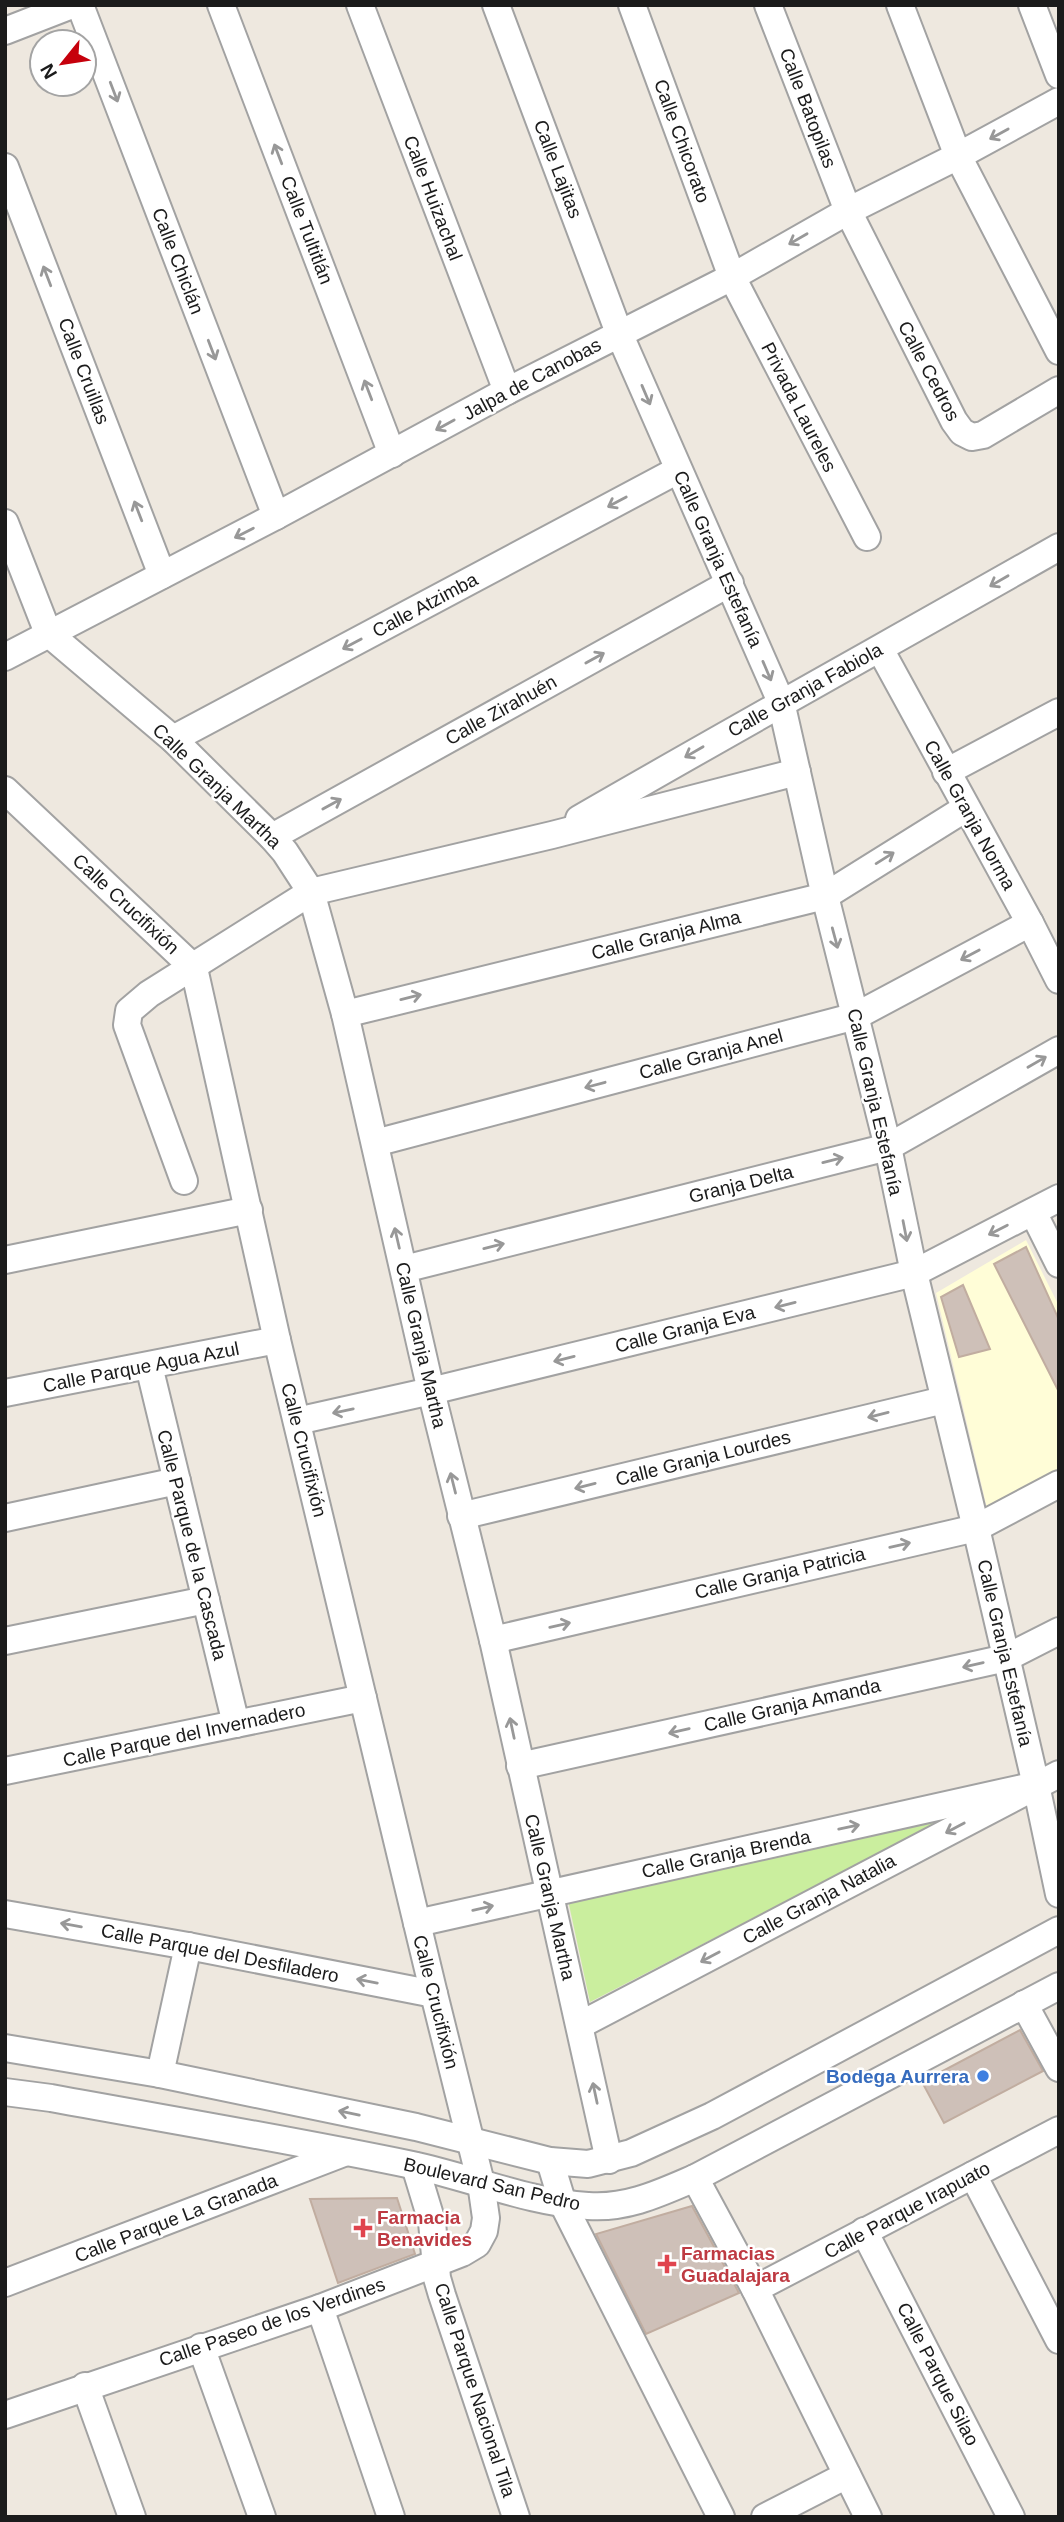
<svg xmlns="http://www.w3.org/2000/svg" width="1064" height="2522" viewBox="0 0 1064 2522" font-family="Helvetica,sans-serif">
<rect width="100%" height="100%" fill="#eee8df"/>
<path fill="#fffdd7" d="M1026 1240 1059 1306V1470L987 1508 936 1293Z"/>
<path fill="#caee9e" d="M957 1813 590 2002 568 1900Z"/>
<g fill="#cec0b8" stroke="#c1ada0" stroke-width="2">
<path d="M1026 1247 1059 1320V1392L994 1264Z"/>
<path d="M963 1285 990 1349 959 1357 941 1297Z"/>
<path d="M1020 2030 1043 2071 944 2123 922 2082Z"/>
<path d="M397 2198 415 2254 338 2283 310 2199Z"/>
<path d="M692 2206 739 2293 646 2334 596 2234Z"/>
</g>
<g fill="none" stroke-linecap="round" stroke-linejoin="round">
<defs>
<g id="minor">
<path d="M80 5 276 516"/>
<path d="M221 5 392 454"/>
<path d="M360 5 507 391"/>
<path d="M496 5 619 333 781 702 825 896 888 1147 914 1273 976 1528 1036 1785 1059 1894"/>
<path d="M632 5 732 277 867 537"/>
<path d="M768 5 848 211 954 421 962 432 972 437 983 435 1059 390"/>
<path d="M900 5 958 156 1059 351"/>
<path d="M1032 5 1059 75"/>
<path d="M5 31 72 5"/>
<path d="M5 167 162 575"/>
<path d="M5 523 48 633 173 739 272 837 285 852 311 892 345 1014 431 1391 493 1640 609 2160"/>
<path d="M880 649 1030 923 1059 980"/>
<path d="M5 657 276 516 507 391 732 277 848 211 958 156 1059 101"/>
<path d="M173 739 678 470"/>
<path d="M946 772 1059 712"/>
<path d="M5 790 194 968 277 1340 434 1994 481 2183 486 2218 484 2231 477 2244 462 2253 320 2308 5 2415"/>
<path d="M579 819C738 727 899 638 1059 547"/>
<path d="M272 837 730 583"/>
<path d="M345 1014 825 896 966 808"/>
<path d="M375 1143 856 1016 1030 923"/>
<path d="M184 1181 127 1025 129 1011 149 994 311 892 552 835 797 772"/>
<path d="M1033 1212 1059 1264"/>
<path d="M5 1260 249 1210"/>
<path d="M404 1269 888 1147 1059 1050"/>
<path d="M149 1366 236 1724"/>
<path d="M5 1393 277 1340"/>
<path d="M297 1421 431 1391 914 1273 1059 1198"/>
<path d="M461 1516 944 1400"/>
<path d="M5 1518 177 1481"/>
<path d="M493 1640 976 1528 1059 1484"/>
<path d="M5 1641 206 1600"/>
<path d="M520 1766 1006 1658 1059 1631"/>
<path d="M5 1771 363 1698"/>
<path d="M5 1914 188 1946 434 1994"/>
<path d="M417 1923 1036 1785"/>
<path d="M1024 2004 1059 2068"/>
<path d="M580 2025 1059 1774"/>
<path d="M5 2048 160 2074 416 2127 550 2161 588 2164 631 2153 712 2116 1059 1930"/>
<path d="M160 2074 188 1946"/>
<path d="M5 2092 51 2098C171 2120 292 2140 412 2165 469 2177 531 2203 588 2206 627 2209 660 2193 695 2178L1059 1986"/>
<path d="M550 2161 563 2204 721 2517"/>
<path d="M415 2166 432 2222 437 2278 442 2295 516 2517"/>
<path d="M973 2175 1059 2340"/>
<path d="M695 2178 755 2289 868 2517"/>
<path d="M864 2231 1011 2517"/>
<path d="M5 2283 346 2152"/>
<path d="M755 2289 1059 2130"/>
<path d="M320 2308 391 2517"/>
<path d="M201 2347 262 2517"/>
<path d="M85 2386 132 2517"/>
<path d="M765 2517 847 2475"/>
</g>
</defs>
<use href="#minor" stroke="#a2a2a2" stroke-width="30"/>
<use href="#minor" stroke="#fff" stroke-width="26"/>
</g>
<defs><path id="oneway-shaft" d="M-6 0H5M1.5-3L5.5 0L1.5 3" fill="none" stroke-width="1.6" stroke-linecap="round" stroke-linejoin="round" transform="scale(1.75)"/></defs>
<g stroke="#989898">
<use href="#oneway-shaft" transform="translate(114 92) rotate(69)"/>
<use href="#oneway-shaft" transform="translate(999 134) rotate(151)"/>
<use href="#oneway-shaft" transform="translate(278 154) rotate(-111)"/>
<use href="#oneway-shaft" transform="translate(798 239) rotate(150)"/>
<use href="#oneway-shaft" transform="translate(47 276) rotate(-111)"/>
<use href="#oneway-shaft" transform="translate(212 350) rotate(69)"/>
<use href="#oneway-shaft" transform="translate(368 390) rotate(-111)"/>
<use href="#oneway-shaft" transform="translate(646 395) rotate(67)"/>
<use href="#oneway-shaft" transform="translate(445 425) rotate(151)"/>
<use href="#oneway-shaft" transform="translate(617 502) rotate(152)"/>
<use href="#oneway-shaft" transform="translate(138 511) rotate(-111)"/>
<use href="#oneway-shaft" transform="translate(244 533) rotate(153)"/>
<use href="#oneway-shaft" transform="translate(999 581) rotate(150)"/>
<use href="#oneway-shaft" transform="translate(352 644) rotate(152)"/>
<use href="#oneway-shaft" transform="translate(595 658) rotate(-29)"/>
<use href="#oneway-shaft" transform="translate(767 671) rotate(67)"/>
<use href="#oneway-shaft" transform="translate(694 752) rotate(150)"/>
<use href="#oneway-shaft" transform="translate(332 804) rotate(-29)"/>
<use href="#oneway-shaft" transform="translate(885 858) rotate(-32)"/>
<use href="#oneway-shaft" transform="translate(835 938) rotate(75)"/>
<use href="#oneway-shaft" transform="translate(970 955) rotate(152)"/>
<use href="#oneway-shaft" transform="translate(411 997) rotate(-14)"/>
<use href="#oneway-shaft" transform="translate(1037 1062) rotate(-30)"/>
<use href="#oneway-shaft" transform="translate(595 1085) rotate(165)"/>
<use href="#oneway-shaft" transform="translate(833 1160) rotate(-14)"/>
<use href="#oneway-shaft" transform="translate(998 1230) rotate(153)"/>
<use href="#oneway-shaft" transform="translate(905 1231) rotate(79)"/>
<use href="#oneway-shaft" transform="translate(397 1238) rotate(-103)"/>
<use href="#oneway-shaft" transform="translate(494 1246) rotate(-14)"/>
<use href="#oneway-shaft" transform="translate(785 1305) rotate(166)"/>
<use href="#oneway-shaft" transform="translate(564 1359) rotate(166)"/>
<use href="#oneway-shaft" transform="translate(343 1411) rotate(168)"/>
<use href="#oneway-shaft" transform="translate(878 1415) rotate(166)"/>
<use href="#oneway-shaft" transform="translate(453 1483) rotate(-104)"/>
<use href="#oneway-shaft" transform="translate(585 1486) rotate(166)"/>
<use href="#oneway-shaft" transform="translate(900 1545) rotate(-13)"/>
<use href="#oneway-shaft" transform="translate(560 1625) rotate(-13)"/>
<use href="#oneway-shaft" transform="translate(973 1665) rotate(167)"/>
<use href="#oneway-shaft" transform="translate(512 1728) rotate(-102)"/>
<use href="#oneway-shaft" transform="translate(679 1731) rotate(167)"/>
<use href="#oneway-shaft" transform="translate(849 1827) rotate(-12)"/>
<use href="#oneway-shaft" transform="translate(955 1828) rotate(152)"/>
<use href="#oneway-shaft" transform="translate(483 1908) rotate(-13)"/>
<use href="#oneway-shaft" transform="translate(71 1925) rotate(-170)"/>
<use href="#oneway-shaft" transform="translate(710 1957) rotate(152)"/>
<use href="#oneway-shaft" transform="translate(367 1981) rotate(-169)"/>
<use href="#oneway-shaft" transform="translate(595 2093) rotate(-102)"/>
<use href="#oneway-shaft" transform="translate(349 2113) rotate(-168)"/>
</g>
<circle fill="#3f7fe0" stroke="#fff" stroke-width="2.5" cx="983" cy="2076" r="7"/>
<g fill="#e0444e" stroke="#fff" stroke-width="2.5">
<path d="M359.5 2217.5h7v7h7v7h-7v7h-7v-7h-7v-7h7z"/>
<path d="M663.5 2253.5h7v7h7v7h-7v7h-7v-7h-7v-7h7z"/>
</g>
<g text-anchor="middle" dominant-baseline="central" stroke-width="5" stroke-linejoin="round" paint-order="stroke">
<g font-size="19" fill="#1b1b1b" stroke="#fff">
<text transform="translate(808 108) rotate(69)">Calle Batopilas</text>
<text transform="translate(682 141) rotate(70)">Calle Chicorato</text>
<text transform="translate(558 169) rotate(69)">Calle Lajitas</text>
<text transform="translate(433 198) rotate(69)">Calle Huizachal</text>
<text transform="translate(307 230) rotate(69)">Calle Tultitlán</text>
<text transform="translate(178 261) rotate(69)">Calle Chiclán</text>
<text transform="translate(84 371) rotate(69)">Calle Cruillas</text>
<text transform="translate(929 371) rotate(62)">Calle Cedros</text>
<text transform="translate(532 379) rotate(-28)">Jalpa de Canobas</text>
<text transform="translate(799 407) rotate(63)">Privada Laureles</text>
<text transform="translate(718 559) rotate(66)">Calle Granja Estefanía</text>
<text transform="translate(425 605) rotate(-28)">Calle Atzimba</text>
<text transform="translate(805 690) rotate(-29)">Calle Granja Fabiola</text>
<text transform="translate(501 710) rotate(-29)">Calle Zirahuén</text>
<text transform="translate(217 786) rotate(44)">Calle Granja Martha</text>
<text transform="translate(970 815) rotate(61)">Calle Granja Norma</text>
<text transform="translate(126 904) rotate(43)">Calle Crucifixión</text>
<text transform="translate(666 935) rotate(-14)">Calle Granja Alma</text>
<text transform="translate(711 1054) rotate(-15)">Calle Granja Anel</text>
<text transform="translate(875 1102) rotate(77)">Calle Granja Estefanía</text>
<text transform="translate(741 1184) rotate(-14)">Granja Delta</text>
<text transform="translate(685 1329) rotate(-14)">Calle Granja Eva</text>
<text transform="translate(421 1345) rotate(77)">Calle Granja Martha</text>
<text transform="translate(141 1367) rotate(-11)">Calle Parque Agua Azul</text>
<text transform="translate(304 1450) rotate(76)">Calle Crucifixión</text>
<text transform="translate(703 1458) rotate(-14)">Calle Granja Lourdes</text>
<text transform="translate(192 1545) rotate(76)">Calle Parque de la Cascada</text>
<text transform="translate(780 1573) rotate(-13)">Calle Granja Patricia</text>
<text transform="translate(1005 1653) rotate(77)">Calle Granja Estefanía</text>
<text transform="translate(792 1705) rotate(-13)">Calle Granja Amanda</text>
<text transform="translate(184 1735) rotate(-12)">Calle Parque del Invernadero</text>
<text transform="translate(726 1854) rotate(-12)">Calle Granja Brenda</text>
<text transform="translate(550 1897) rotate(77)">Calle Granja Martha</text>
<text transform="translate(819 1899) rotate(-28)">Calle Granja Natalia</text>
<text transform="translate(220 1953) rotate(11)">Calle Parque del Desfiladero</text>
<text transform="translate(436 2002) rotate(76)">Calle Crucifixión</text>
<text transform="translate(492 2184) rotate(13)">Boulevard San Pedro</text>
<text transform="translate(907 2210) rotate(-28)">Calle Parque Irapuato</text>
<text transform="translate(176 2218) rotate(-21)">Calle Parque La Granada</text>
<text transform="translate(272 2322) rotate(-19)">Calle Paseo de los Verdines</text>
<text transform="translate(938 2374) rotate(63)">Calle Parque Silao</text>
<text transform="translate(475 2390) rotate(72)">Calle Parque Nacional Tila</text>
</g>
<g font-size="19" font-weight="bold" fill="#366cbe" stroke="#fff" text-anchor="end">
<text x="969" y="2076">Bodega Aurrera</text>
</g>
<g font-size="19" font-weight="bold" fill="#be3a42" stroke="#fff" text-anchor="start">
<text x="377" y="2217">Farmacia<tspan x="377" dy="22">Benavides</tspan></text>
<text x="681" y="2253">Farmacias<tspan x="681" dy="22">Guadalajara</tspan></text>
</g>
</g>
<rect width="1064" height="2522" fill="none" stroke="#1b1b1b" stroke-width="14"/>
<g transform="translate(63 63) rotate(240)"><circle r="33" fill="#ffffff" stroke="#a4a4a4" stroke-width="2"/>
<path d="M0-5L12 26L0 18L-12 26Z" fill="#c6000c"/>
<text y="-10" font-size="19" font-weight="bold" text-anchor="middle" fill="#1b1b1b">N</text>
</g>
</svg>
